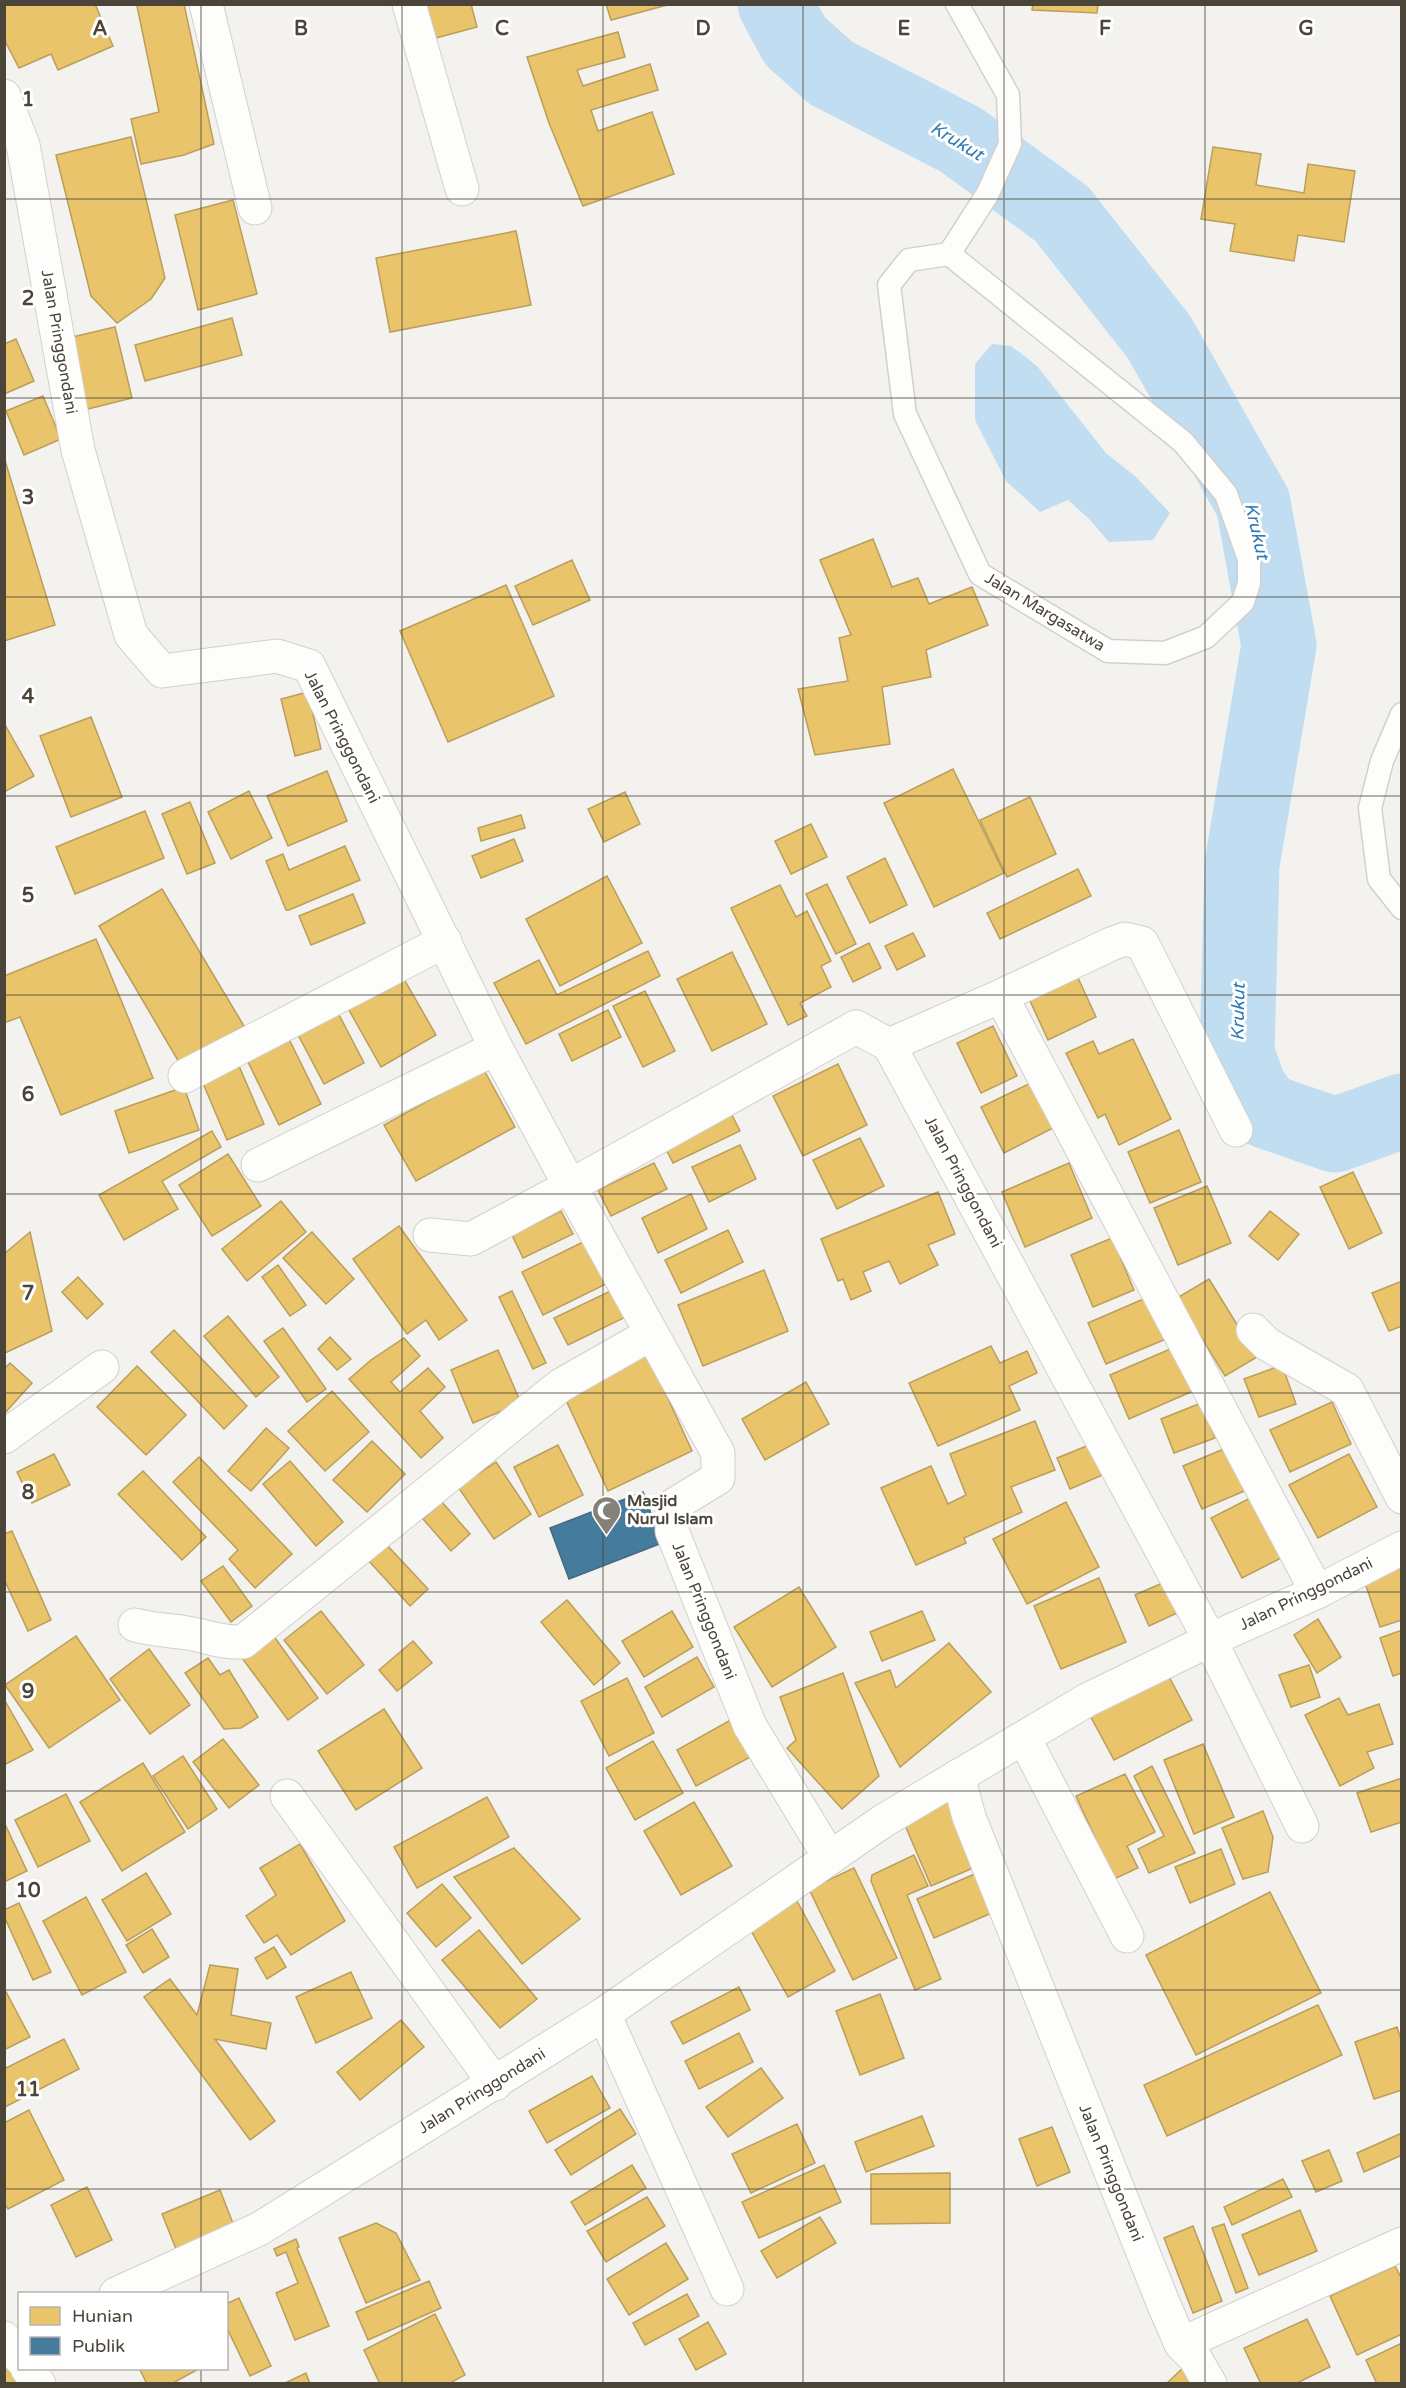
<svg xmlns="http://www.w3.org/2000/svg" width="1406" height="2388" viewBox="0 0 1406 2388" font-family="'Varela Round',sans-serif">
<rect width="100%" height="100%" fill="#f4f2ee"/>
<path fill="#c0ddf1" d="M992 344 1011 346 1037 366 1106 453 1136 477 1170 513 1153 540 1109 542 1090 520 1068 500 1040 512 1006 481 975 420V364Z"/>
<g fill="#e9c46a" stroke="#ba9e5b" stroke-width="1.5">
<path d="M4 4H95L113 46 58 70 51 54 19 68 4 39Z"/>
<path d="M143 4H184L214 144 184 155 141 164 131 119 159 112 137 6Z"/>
<path d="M423 4H471L477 27 432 39Z"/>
<path d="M606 4H671L611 20Z"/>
<path d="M1033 4H1098L1097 13 1032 10Z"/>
<path d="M618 32 625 57 577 70 583 86 650 64 658 90 591 110 598 131 652 112 674 174 583 206 549 123 527 57Z"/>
<path d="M131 137 165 278 151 299 117 323 91 296 56 155Z"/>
<path d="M1213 147 1261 154 1256 185 1304 193 1308 164 1355 171 1344 242 1298 235 1294 261 1230 251 1235 224 1201 219Z"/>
<path d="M233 200 257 294 198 310 175 215Z"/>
<path d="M516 231 531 305 390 332 376 258Z"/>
<path d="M232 318 242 355 145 381 135 345Z"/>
<path d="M115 327 132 398 84 410 68 338Z"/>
<path d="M16 339 34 381 4 394V344Z"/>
<path d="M43 396 61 439 24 455 6 411Z"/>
<path d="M4 457 55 625 4 641Z"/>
<path d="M873 539 892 587 918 578 929 604 972 587 988 625 926 650 931 677 882 687 890 744 815 755 798 689 848 681 839 638 851 635 820 560Z"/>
<path d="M572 560 590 600 533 625 515 586Z"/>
<path d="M506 585 554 696 448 742 400 631Z"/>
<path d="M308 692 321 749 295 756 281 699Z"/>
<path d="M91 717 122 797 71 817 40 736Z"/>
<path d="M4 723 34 776 4 792Z"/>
<path d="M953 769 1004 873 934 907 884 803Z"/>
<path d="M327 771 347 821 288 846 267 796Z"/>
<path d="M249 791 272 838 231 859 208 812Z"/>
<path d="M625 792 640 824 604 842 588 809Z"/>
<path d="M1030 797 1056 854 1007 877 980 820Z"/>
<path d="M190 802 215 863 187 874 162 814Z"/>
<path d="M145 811 164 858 75 894 56 847Z"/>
<path d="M521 815 525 828 481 841 478 828Z"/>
<path d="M811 824 827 857 791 874 775 841Z"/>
<path d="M514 839 523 861 481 878 472 856Z"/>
<path d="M345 846 360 880 289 910H286L266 861 283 854 289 870Z"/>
<path d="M885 858 907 905 870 923 847 877Z"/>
<path d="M1078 869 1091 896 1000 939 987 913Z"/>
<path d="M607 876 642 943 560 986 526 919Z"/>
<path d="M827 884 856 944 836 954 806 894Z"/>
<path d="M780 885 796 917 807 911 831 961 821 966 831 987 800 1003 807 1016 788 1025 731 908Z"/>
<path d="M162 889 244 1026 180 1064 99 926Z"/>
<path d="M353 894 365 923 311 945 299 916Z"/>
<path d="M913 933 925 956 897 970 885 946Z"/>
<path d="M96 939 153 1078 61 1115 20 1017 4 1023V976Z"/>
<path d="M869 943 881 968 853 982 841 957Z"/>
<path d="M648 951 660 976 526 1044 494 983 539 960 557 995Z"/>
<path d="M732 952 767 1024 712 1051 677 979Z"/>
<path d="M1073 967 1096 1017 1048 1040 1025 990Z"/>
<path d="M400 972 436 1035 381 1067 345 1003Z"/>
<path d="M645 991 675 1051 643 1067 613 1006Z"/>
<path d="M335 1007 364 1063 324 1084 295 1029Z"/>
<path d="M608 1010 621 1037 572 1061 559 1034Z"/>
<path d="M993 1026 1017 1076 981 1093 957 1043Z"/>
<path d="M289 1039 321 1104 279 1125 247 1060Z"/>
<path d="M1133 1039 1171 1119 1119 1145 1105 1114 1098 1118 1066 1053 1093 1041 1099 1054Z"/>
<path d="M838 1064 867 1125 803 1156 773 1096Z"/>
<path d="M239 1066 264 1124 227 1140 202 1081Z"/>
<path d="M484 1070 515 1127 416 1181 384 1125Z"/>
<path d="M1037 1080 1059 1125 1004 1153 981 1107Z"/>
<path d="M184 1087 199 1130 129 1153 115 1111Z"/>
<path d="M732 1115 740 1131 673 1163 665 1147Z"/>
<path d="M1179 1130 1201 1182 1150 1203 1128 1152Z"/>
<path d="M212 1131 221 1147 162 1181 178 1209 124 1240 99 1195Z"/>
<path d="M860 1138 884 1186 837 1209 813 1160Z"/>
<path d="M740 1145 756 1179 709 1202 692 1167Z"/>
<path d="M228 1154 261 1206 212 1236 179 1185Z"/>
<path d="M654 1163 667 1189 611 1216 598 1190Z"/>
<path d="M1069 1163 1092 1218 1025 1247 1002 1192Z"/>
<path d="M1353 1172 1382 1233 1349 1249 1320 1187Z"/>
<path d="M1207 1186 1231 1243 1178 1265 1154 1208Z"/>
<path d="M938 1192 955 1234 928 1245 938 1265 900 1284 889 1261 863 1272 871 1291 851 1300 843 1279 838 1281 821 1239Z"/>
<path d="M691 1194 707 1229 658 1253 642 1218Z"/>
<path d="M281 1201 306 1232 247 1281 222 1249Z"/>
<path d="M561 1211 573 1234 523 1258 512 1235Z"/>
<path d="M1270 1211 1299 1234 1278 1260 1249 1236Z"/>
<path d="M399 1226 467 1320 439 1340 426 1320 407 1334 353 1259Z"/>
<path d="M728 1230 743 1262 681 1293 665 1260Z"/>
<path d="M30 1232 52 1331 5 1353 4 1254Z"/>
<path d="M312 1232 354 1279 326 1304 283 1258Z"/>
<path d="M1112 1238 1134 1290 1093 1307 1071 1255Z"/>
<path d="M589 1239 610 1282 543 1315 522 1272Z"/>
<path d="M278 1265 306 1305 290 1316 262 1277Z"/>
<path d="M764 1270 788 1331 703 1366 678 1305Z"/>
<path d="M78 1277 103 1304 87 1319 62 1292Z"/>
<path d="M1209 1279 1257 1357 1225 1376 1177 1298Z"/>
<path d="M1402 1281V1326L1389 1331 1372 1293Z"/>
<path d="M621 1286 634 1313 568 1345 554 1318Z"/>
<path d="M512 1291 546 1363 533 1369 499 1297Z"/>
<path d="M1148 1297 1166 1339 1106 1364 1088 1323Z"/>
<path d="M228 1316 279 1377 256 1397 204 1336Z"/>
<path d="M283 1328 326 1389 307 1402 264 1341Z"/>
<path d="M174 1330 247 1406 224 1429 151 1352Z"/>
<path d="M330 1337 351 1359 337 1370 318 1349Z"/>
<path d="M404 1338 420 1356 391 1382 400 1392 428 1368 445 1387 420 1411 443 1438 421 1458 349 1379 371 1360Z"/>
<path d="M991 1346 1000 1363 1027 1351 1037 1373 1009 1386 1020 1410 938 1446 909 1383Z"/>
<path d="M1175 1347 1193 1391 1129 1419 1110 1375Z"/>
<path d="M645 1348 692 1451 608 1491 560 1387Z"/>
<path d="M498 1350 521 1403 473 1423 451 1370Z"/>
<path d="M10 1363 32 1383 4 1414V1369Z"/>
<path d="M1282 1365 1296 1404 1259 1417 1244 1379Z"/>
<path d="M137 1366 186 1415 146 1455 97 1407Z"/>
<path d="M806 1382 829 1424 765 1460 742 1419Z"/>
<path d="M332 1391 369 1432 325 1471 288 1431Z"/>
<path d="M1332 1402 1351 1444 1290 1472 1270 1430Z"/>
<path d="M1201 1403 1215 1438 1174 1453 1161 1419Z"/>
<path d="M1035 1421 1055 1470 1011 1487 1022 1512 964 1538 966 1543 916 1565 881 1488 931 1466 948 1504 966 1495 950 1454Z"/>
<path d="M266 1428 289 1448 251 1491 228 1471Z"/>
<path d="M372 1441 405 1474 367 1512 333 1480Z"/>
<path d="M1094 1443 1107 1473 1070 1489 1057 1458Z"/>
<path d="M558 1445 583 1495 539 1517 514 1467Z"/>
<path d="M1231 1446 1249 1489 1202 1509 1183 1466Z"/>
<path d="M54 1454 70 1485 32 1503 17 1472Z"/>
<path d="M1349 1454 1377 1507 1318 1538 1289 1485Z"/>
<path d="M199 1457 292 1554 255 1588 229 1559 238 1550 173 1482Z"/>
<path d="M290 1461 343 1522 316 1546 263 1484Z"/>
<path d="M496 1462 531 1514 494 1539 458 1487Z"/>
<path d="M143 1471 206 1537 182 1560 118 1494Z"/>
<path d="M1258 1494 1289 1554 1242 1578 1211 1518Z"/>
<path d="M442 1502 470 1534 451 1551 423 1519Z"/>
<path d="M1066 1502 1099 1567 1027 1604 993 1539Z"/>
<path d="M12 1531 51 1620 28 1631 4 1579V1534Z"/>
<path d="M385 1543 428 1589 410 1606 367 1559Z"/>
<path d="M223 1566 252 1606 231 1622 201 1581Z"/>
<path d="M1402 1567V1620L1380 1627 1363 1577Z"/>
<path d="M1099 1578 1126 1642 1061 1669 1034 1606Z"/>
<path d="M1174 1578 1188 1608 1149 1626 1135 1595Z"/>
<path d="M799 1587 836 1647 772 1687 734 1627Z"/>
<path d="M567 1600 620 1663 594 1685 541 1622Z"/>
<path d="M321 1611 364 1665 327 1694 284 1640Z"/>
<path d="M672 1611 693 1647 644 1677 622 1641Z"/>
<path d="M922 1611 935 1640 882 1661 870 1632Z"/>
<path d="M1318 1619 1341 1657 1317 1673 1294 1635Z"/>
<path d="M1402 1630V1673L1393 1676 1380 1638Z"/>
<path d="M273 1635 318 1698 288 1720 242 1658Z"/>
<path d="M76 1636 120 1700 49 1748 5 1685Z"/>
<path d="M413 1641 432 1663 397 1691 379 1670Z"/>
<path d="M949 1643 991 1692 900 1767 855 1683 890 1670 896 1688Z"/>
<path d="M149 1649 190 1705 150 1734 110 1679Z"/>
<path d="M697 1657 714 1687 662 1717 645 1687Z"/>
<path d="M208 1658 220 1675 229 1670 258 1717 241 1728 224 1729 185 1673Z"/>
<path d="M1309 1665 1320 1697 1291 1707 1279 1675Z"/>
<path d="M1164 1667 1192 1720 1114 1760 1086 1708Z"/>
<path d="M843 1673 879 1776 842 1809 787 1748 796 1740 780 1697Z"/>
<path d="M627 1678 654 1733 609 1756 581 1701Z"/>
<path d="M1339 1698 1348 1715 1379 1704 1393 1744 1367 1752 1374 1768 1340 1786 1305 1715Z"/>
<path d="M4 1699 33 1750 4 1765Z"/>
<path d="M384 1709 422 1768 356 1810 318 1751Z"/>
<path d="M736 1717 756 1754 696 1786 677 1750Z"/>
<path d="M223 1739 259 1785 229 1808 193 1762Z"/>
<path d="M653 1741 683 1793 635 1820 606 1768Z"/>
<path d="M1203 1744 1234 1817 1194 1834 1164 1760Z"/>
<path d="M183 1756 217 1809 188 1829 153 1776Z"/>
<path d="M143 1763 185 1832 122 1871 80 1802Z"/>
<path d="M1152 1766 1195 1853 1149 1873 1138 1849 1164 1836 1134 1776Z"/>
<path d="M1125 1774 1155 1832 1127 1846 1138 1868 1114 1879 1076 1796Z"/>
<path d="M1402 1778V1822L1371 1832 1357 1793Z"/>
<path d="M66 1794 90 1841 38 1867 15 1820Z"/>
<path d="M951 1795 980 1865 931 1886 901 1816Z"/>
<path d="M487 1797 509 1837 417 1888 394 1847Z"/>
<path d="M694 1802 732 1866 681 1895 644 1831Z"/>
<path d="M1263 1811 1273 1837 1268 1872 1243 1879 1222 1828Z"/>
<path d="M4 1822 27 1871 4 1882Z"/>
<path d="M300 1844 345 1921 291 1955 277 1935 264 1943 246 1916 276 1895 260 1868Z"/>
<path d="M514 1848 580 1919 522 1964 454 1877Z"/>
<path d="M1221 1849 1235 1884 1190 1903 1175 1867Z"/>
<path d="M914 1855 928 1886 907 1895 941 1979 915 1990 871 1881 872 1875Z"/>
<path d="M854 1868 897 1958 853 1980 809 1889Z"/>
<path d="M986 1869 1003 1908 934 1938 917 1899Z"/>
<path d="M146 1873 171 1914 127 1941 102 1900Z"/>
<path d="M442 1884 471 1918 436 1947 407 1913Z"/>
<path d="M1270 1892 1321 1993 1196 2055 1146 1955Z"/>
<path d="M86 1897 126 1972 82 1995 43 1921Z"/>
<path d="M797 1901 835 1971 788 1997 749 1927Z"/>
<path d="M19 1903 51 1972 33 1980 4 1916V1910Z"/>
<path d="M152 1929 169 1957 143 1973 126 1945Z"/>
<path d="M479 1930 537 1999 500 2028 442 1960Z"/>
<path d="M274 1947 286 1967 267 1979 255 1958Z"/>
<path d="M210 1965 238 1969 231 2015 271 2023 266 2049 215 2039 275 2121 250 2140 144 1997 170 1979 197 2015Z"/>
<path d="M351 1972 372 2018 316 2043 296 1997Z"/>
<path d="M739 1987 750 2010 683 2044 671 2022Z"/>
<path d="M4 1988 30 2037 4 2050Z"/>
<path d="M880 1994 904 2058 860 2075 836 2011Z"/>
<path d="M1318 2005 1342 2055 1167 2136 1144 2085Z"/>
<path d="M401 2020 424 2047 360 2100 337 2072Z"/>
<path d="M1397 2027 1402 2042V2090L1374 2099 1355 2042Z"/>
<path d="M739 2033 753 2062 699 2089 685 2061Z"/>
<path d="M64 2039 79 2069 5 2107 4 2069Z"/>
<path d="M761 2068 783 2098 728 2137 706 2107Z"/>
<path d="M592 2076 610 2108 547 2143 529 2111Z"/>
<path d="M620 2109 636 2134 571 2175 555 2150Z"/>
<path d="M29 2110 64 2180 8 2209 4 2203V2123Z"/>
<path d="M922 2116 934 2146 866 2172 855 2142Z"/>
<path d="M797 2124 815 2163 751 2193 732 2154Z"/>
<path d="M1052 2127 1070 2172 1037 2186 1019 2139Z"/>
<path d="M1402 2133V2155L1364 2172 1357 2153Z"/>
<path d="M1329 2150 1342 2181 1316 2192 1302 2161Z"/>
<path d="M632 2165 646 2188 585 2225 571 2202Z"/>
<path d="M824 2165 841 2202 759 2238 742 2202Z"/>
<path d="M950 2173V2223L871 2224V2174Z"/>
<path d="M1283 2179 1292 2197 1232 2225 1224 2207Z"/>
<path d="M87 2187 112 2240 76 2257 51 2205Z"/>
<path d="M220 2190 234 2226 176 2249 162 2214Z"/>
<path d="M647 2197 665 2226 606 2262 587 2231Z"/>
<path d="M1300 2210 1317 2251 1259 2275 1242 2235Z"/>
<path d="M820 2217 836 2243 777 2278 761 2251Z"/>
<path d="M376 2223 396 2233 420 2280 366 2303 339 2238Z"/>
<path d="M1224 2224 1248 2288 1236 2293 1212 2228Z"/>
<path d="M1193 2226 1222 2301 1193 2313 1164 2238Z"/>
<path d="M296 2239 299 2247 297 2248 329 2326 295 2340 276 2293 298 2283 286 2252 277 2256 274 2249Z"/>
<path d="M666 2243 688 2279 629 2315 607 2279Z"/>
<path d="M1395 2266 1402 2279V2334L1357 2355 1330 2296Z"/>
<path d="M429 2281 441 2308 368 2340 356 2312Z"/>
<path d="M687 2294 699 2316 645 2345 633 2323Z"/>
<path d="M239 2298 271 2366 250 2376 226 2326V2304Z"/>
<path d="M435 2314 465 2375 448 2384H380L364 2350Z"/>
<path d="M1307 2319 1330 2367 1295 2384H1261L1244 2348Z"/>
<path d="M708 2322 726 2354 696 2370 679 2339Z"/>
<path d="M1402 2343V2384H1377L1366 2360Z"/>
<path d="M4 2355 26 2384H4Z"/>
<path d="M1187 2364 1202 2384H1166Z"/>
<path d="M139 2368H196L197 2370 171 2384H147Z"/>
<path d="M306 2373 310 2384H283Z"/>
</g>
<path fill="#457b9d" stroke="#476a7f" stroke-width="1.5" d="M643 1492 662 1543 569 1579 550 1528Z"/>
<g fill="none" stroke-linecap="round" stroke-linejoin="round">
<path stroke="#c0ddf1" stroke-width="75" d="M775 4 795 41 831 73 961 140 1062 214 1159 337 1253 503 1279 645 1242 864 1237 1053 1249 1088 1266 1111 1335 1135 1402 1111"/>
<defs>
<g id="lane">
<path d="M949 254 1183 442 1226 494 1249 559V583L1243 602 1206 637 1165 653 1108 651 980 574 905 414 889 285 909 260 949 254 987 195 1010 144 1008 95 957 4"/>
<path d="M1402 714 1382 761 1370 808 1379 879 1402 908"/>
</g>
<g id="street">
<path d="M206 4 255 208"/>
<path d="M409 4 462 189"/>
<path d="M4 96 23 145 78 450 131 635 162 671 277 656 309 666 496 1048 570 1186 856 1027 889 1045 1210 1640 1317 1592 1402 1548"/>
<path d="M1001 996 1317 1592"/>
<path d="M889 1045 1001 996 1111 944 1125 939 1142 943 1236 1130"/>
<path d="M185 1076 445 941"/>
<path d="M258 1165 496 1048"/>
<path d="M430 1235 471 1239 570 1186 718 1453V1478L672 1506V1531L750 1726 830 1858"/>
<path d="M1253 1330 1267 1344 1347 1390 1402 1497"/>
<path d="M4 1437 102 1367"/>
<path d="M135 1625C152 1630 169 1630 187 1633 207 1636 221 1643 243 1642L561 1385 651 1334"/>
<path d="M1024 1738 1127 1936"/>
<path d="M958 1776 969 1817 1164 2305 1181 2344 1195 2358 1210 2384"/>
<path d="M287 1796 495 2084"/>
<path d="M604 2014 727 2289"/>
<path d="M116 2294 259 2229 604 2014 883 1821 1087 1700 1210 1640 1302 1826"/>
<path d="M4 2338 20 2358"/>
<path d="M1181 2344 1402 2244"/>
<path d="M27 2368 39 2384"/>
</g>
</defs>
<use href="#lane" stroke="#d2d0cb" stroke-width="25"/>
<use href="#street" stroke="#d2d0cb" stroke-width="35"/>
<use href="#lane" stroke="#fdfdfc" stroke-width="22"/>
<use href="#street" stroke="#fdfdfc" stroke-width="33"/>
</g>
<path fill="none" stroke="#4b4439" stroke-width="1.5" stroke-opacity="0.55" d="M201 4V2294M402 4V2384M603 4V2384M803 4V2384M1004 4V2384M1205 4V2384M4 199H1402M4 398H1402M4 597H1402M4 796H1402M4 995H1402M4 1194H1402M4 1393H1402M4 1592H1402M4 1791H1402M4 1990H1402M4 2189H1402M201 2368V2384"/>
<defs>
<symbol id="mosque-pin" viewBox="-11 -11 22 30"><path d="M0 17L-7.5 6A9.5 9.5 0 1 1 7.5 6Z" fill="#868178" stroke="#fff"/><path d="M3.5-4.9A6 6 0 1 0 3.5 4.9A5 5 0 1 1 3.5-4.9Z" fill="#fff"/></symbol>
</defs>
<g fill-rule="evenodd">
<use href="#mosque-pin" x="590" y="1494" width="33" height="45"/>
</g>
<g text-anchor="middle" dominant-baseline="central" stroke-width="6" stroke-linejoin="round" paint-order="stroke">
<g font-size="16" fill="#4b4439" stroke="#fff">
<text transform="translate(59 342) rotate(80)">Jalan Pringgondani</text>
<text transform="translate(1045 612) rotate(31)">Jalan Margasatwa</text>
<text transform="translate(342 737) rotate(63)">Jalan Pringgondani</text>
<text transform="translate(963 1182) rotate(62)">Jalan Pringgondani</text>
<text transform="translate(1306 1594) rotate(-26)">Jalan Pringgondani</text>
<text transform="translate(704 1611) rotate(68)">Jalan Pringgondani</text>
<text transform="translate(482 2091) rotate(-32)">Jalan Pringgondani</text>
<text transform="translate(1111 2173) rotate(68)">Jalan Pringgondani</text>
</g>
<g font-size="16" font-weight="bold" fill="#4b4439" stroke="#fff" text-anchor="start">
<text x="627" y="1501">Masjid<tspan x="627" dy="18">Nurul Islam</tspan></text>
</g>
<g font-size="18" font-style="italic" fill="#2e7ab2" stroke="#fff">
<text transform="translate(957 141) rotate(31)">Krukut</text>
<text transform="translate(1257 531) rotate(77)">Krukut</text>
<text transform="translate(1238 1012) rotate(-89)">Krukut</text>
</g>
</g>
<g font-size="20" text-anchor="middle" font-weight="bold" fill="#4b4439" stroke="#fff" stroke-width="6" stroke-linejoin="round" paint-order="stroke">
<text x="100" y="35">A</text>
<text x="301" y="35">B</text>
<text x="502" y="35">C</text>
<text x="703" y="35">D</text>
<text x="904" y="35">E</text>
<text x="1105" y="35">F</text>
<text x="1306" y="35">G</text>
<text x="28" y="106">1</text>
<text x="28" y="305">2</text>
<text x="28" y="504">3</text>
<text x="28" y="703">4</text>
<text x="28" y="902">5</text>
<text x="28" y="1101">6</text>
<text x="28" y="1300">7</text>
<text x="28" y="1499">8</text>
<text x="28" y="1698">9</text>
<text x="28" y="1897">10</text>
<text x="28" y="2096">11</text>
</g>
<rect width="1406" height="2388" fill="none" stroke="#4b4439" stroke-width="12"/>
<rect x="18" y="2292" width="210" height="78" fill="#ffffff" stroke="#b7b4b0" stroke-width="1.5"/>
<rect x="30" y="2307" width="30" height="18" fill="#e9c46a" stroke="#b7b4b0" stroke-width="1.5"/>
<text x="72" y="2322" font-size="18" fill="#4b4439">Hunian</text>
<rect x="30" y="2337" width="30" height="18" fill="#457b9d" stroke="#b7b4b0" stroke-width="1.5"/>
<text x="72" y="2352" font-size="18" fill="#4b4439">Publik</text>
</svg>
